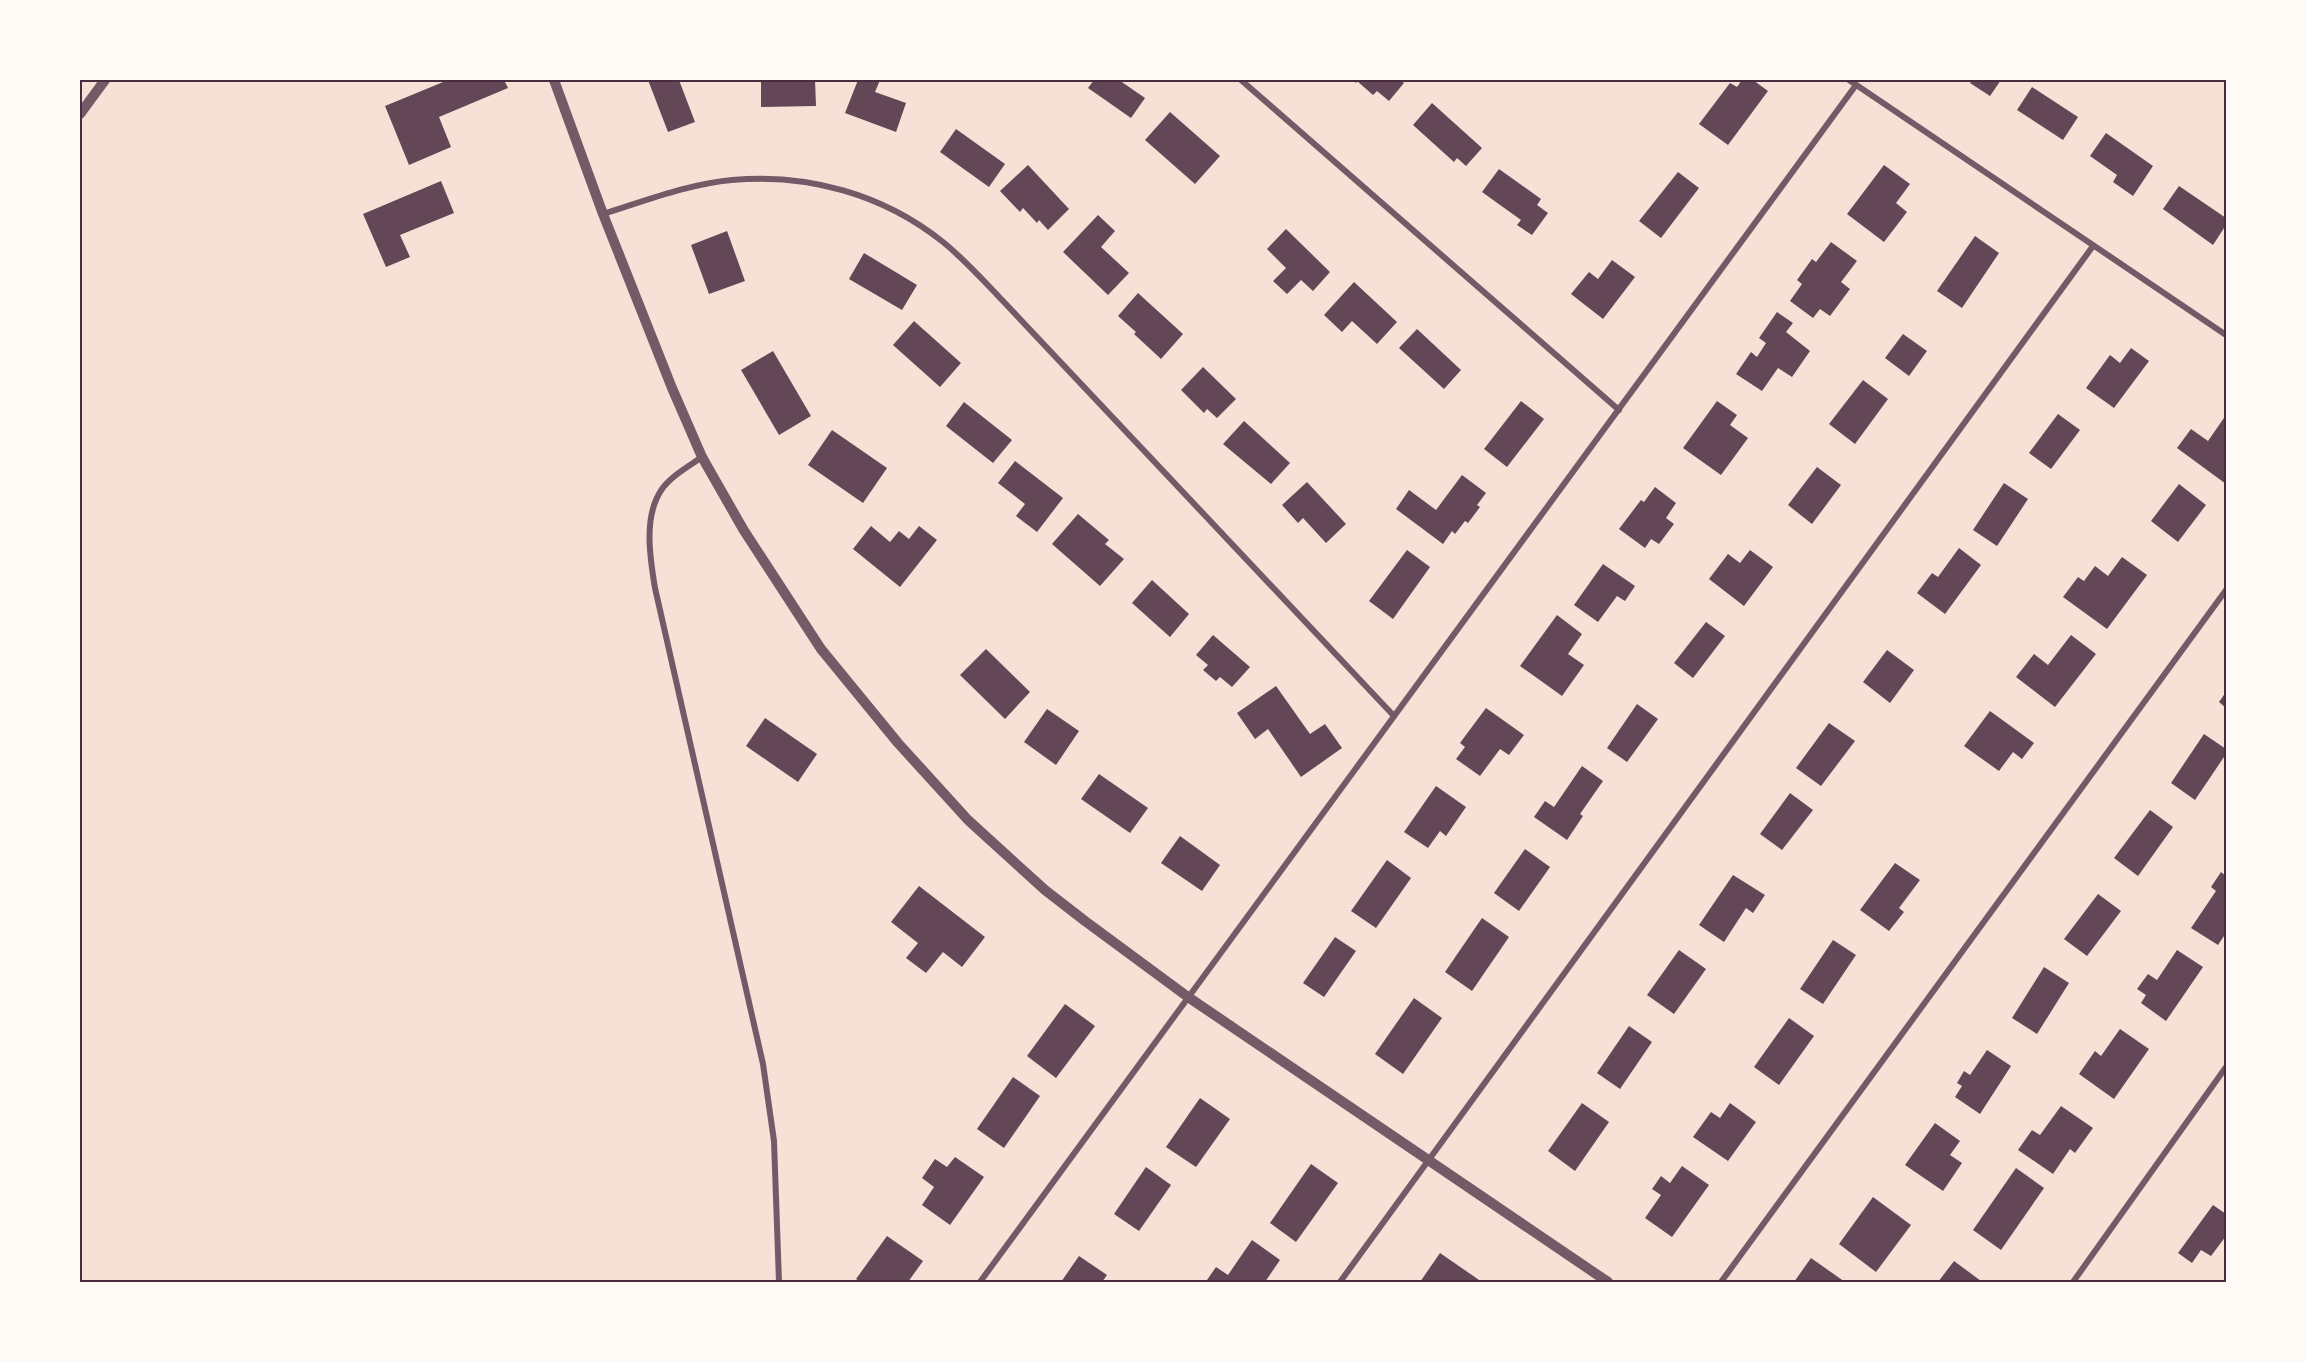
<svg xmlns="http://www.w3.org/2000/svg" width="2306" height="1362" viewBox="0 0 2306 1362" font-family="Rubik,sans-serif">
<rect width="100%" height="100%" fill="#f7e1d7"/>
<g fill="#644757">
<path d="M448 80H504L508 88 439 117 451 147 409 165 385 106Z"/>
<path d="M648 80H679L695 122 668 132Z"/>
<path d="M761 80H815L816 106 761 107Z"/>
<path d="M858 80H880L875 92 906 103 896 132 845 113Z"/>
<path d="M1094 80H1119L1145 98 1131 118 1088 88Z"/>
<path d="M1352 80H1400L1404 83 1389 101 1377 91 1373 95 1357 81 1356 83Z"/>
<path d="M1742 80H1753L1768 91 1728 145 1699 124 1730 83 1737 87Z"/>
<path d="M1972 80H2001L1990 96 1970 83Z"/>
<path d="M2032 87 2078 117 2063 140 2017 110Z"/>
<path d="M1432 103 1482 148 1466 166 1457 158 1454 162 1413 125Z"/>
<path d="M1170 112 1220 156 1195 184 1145 140Z"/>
<path d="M956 129 1005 164 989 187 940 152Z"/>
<path d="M2106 133 2153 166 2133 196 2113 182 2117 175 2090 156Z"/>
<path d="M1028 165 1069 209 1048 230 1039 220 1037 223 1023 208 1020 212 1000 191Z"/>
<path d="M1884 165 1910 184 1896 203 1907 212 1884 242 1847 214Z"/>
<path d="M1499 169 1541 199 1537 205 1548 213 1532 235 1517 225 1521 220 1482 192Z"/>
<path d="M1678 172 1699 188 1661 238 1639 221Z"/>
<path d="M441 181 454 213 400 235 410 257 386 267 363 214Z"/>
<path d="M2179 186 2226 218V225L2213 245 2163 209Z"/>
<path d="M1098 215 1115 231 1101 247 1129 273 1108 295 1063 252Z"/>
<path d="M1286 229 1330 272 1313 291 1301 280 1287 294 1273 281 1286 268 1267 249Z"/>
<path d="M727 231 745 281 709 294 691 245Z"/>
<path d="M1975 236 1999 253 1962 308 1937 291Z"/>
<path d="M1831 242 1857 261 1841 282 1850 289 1830 316 1820 309 1813 318 1790 301 1802 284 1797 280 1812 259 1816 262Z"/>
<path d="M864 253 917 285 902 310 849 279Z"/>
<path d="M1612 260 1635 277 1603 319 1571 294 1589 272 1598 279Z"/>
<path d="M1354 282 1397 322 1377 344 1352 321 1342 332 1324 315Z"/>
<path d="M1138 293 1183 334 1161 359 1134 334 1136 332 1118 316Z"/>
<path d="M1777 312 1793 323 1786 332 1810 351 1792 377 1778 368 1762 391 1736 374 1751 352 1757 357 1766 343 1759 338Z"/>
<path d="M914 321 961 363 940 387 893 345Z"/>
<path d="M1417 329 1461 370 1444 389 1399 348Z"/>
<path d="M1903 334 1927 351 1909 376 1885 358Z"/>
<path d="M2131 348 2149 361 2114 408 2086 388 2110 355 2120 363Z"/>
<path d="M773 351 811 416 779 435 741 370Z"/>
<path d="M1203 367 1236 399 1217 418 1207 409 1204 413 1181 390Z"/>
<path d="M1863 380 1888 399 1855 444 1829 424Z"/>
<path d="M1521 401 1544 419 1507 467 1484 449Z"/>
<path d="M1717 401 1737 415 1730 425 1748 438 1721 475 1683 448Z"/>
<path d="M964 402 1012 440 993 463 946 426Z"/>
<path d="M2058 414 2080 430 2051 469 2029 453Z"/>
<path d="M2226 415V484L2177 448 2191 429 2208 441Z"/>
<path d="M1244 421 1290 463 1271 484 1223 444Z"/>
<path d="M832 430 887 468 863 503 808 465Z"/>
<path d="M1015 461 1063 498 1037 532 1016 516 1025 504 998 483Z"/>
<path d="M1817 467 1841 485 1812 524 1788 505Z"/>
<path d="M1462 475 1486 493 1477 505 1480 507 1468 523 1465 521 1455 534 1452 531 1443 544 1396 509 1409 490 1436 510Z"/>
<path d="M1307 482 1346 524 1326 543 1303 518 1298 523 1282 505Z"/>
<path d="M2004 483 2028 499 1997 546 1973 530Z"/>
<path d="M2179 484 2206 505 2178 542 2151 521Z"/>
<path d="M1655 487 1676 503 1666 518 1674 524 1659 544 1651 539 1645 548 1619 529 1641 500 1644 502Z"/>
<path d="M1078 514 1109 540 1105 544 1124 559 1100 586 1052 544Z"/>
<path d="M871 526 890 542 899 531 909 539 919 526 937 540 900 587 853 549Z"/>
<path d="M1959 548 1981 565 1945 614 1917 593 1932 573 1938 577Z"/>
<path d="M1407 550 1430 567 1393 619 1369 601Z"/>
<path d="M1750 550 1773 567 1744 606 1709 579 1728 554 1740 563Z"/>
<path d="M2122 557 2147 575 2107 629 2063 597 2078 577 2084 581 2095 566 2108 576Z"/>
<path d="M1603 564 1635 586 1625 601 1617 596 1598 622 1574 605Z"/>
<path d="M1152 580 1189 614 1170 637 1132 603Z"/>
<path d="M1557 615 1582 634 1568 654 1584 665 1562 696 1520 666Z"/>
<path d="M1706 622 1725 636 1693 678 1674 663Z"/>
<path d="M1213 635 1250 667 1232 687 1220 677 1216 681 1203 670 1208 665 1196 655Z"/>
<path d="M2071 635 2096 654 2055 707 2016 677 2034 654 2048 665Z"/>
<path d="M986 649 1030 692 1005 719 960 675Z"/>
<path d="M1887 650 1914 670 1890 703 1863 682Z"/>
<path d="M1276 686 1310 734 1325 724 1342 748 1301 777 1268 729 1255 739 1237 713Z"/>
<path d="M2226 692V708L2219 702Z"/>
<path d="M1637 704 1658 719 1627 762 1607 748Z"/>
<path d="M1486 708 1524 735 1509 755 1500 749 1480 776 1456 759 1465 747 1460 743Z"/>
<path d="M1047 709 1079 731 1056 765 1024 742Z"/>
<path d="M1990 711 2034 743 2022 759 2013 752 1999 771 1964 746Z"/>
<path d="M765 718 817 754 798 782 746 746Z"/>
<path d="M1829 723 1855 741 1821 786 1796 768Z"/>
<path d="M2204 734 2226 749V754L2195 800 2171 783Z"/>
<path d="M1582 766 1603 781 1580 814 1583 816 1567 840 1534 817 1545 801 1554 807Z"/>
<path d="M1099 774 1148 808 1130 833 1081 799Z"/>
<path d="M1436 786 1466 807 1446 836 1440 831 1428 848 1404 832Z"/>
<path d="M1790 793 1813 810 1782 850 1760 834Z"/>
<path d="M2150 810 2173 827 2138 876 2114 858Z"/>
<path d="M1180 836 1220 865 1202 891 1161 863Z"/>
<path d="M1525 849 1550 867 1519 911 1494 893Z"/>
<path d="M1387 860 1411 878 1376 928 1351 911Z"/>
<path d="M1895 863 1920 880 1899 908 1904 912 1889 931 1860 910Z"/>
<path d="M2221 872 2226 876V933L2218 945 2191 928 2216 891 2211 887Z"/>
<path d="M1733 875 1765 895 1753 913 1746 908 1724 942 1699 925Z"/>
<path d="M919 886 985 937 962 967 943 952 926 973 906 958 918 943 891 922Z"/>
<path d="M2098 894 2121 911 2087 956 2064 939Z"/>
<path d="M1482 918 1509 937 1472 991 1445 972Z"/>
<path d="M1335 937 1356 951 1324 997 1303 983Z"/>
<path d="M1833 940 1856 955 1823 1004 1800 989Z"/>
<path d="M1679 950 1706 969 1674 1014 1647 995Z"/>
<path d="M2177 950 2203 967 2166 1021 2141 1003 2146 995 2137 989 2148 974 2157 980Z"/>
<path d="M2044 967 2069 983 2037 1034 2012 1018Z"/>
<path d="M1414 998 1442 1018 1403 1074 1375 1054Z"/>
<path d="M1065 1004 1095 1026 1056 1078 1027 1056Z"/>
<path d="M1789 1018 1814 1036 1779 1085 1754 1067Z"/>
<path d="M1629 1026 1652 1042 1620 1089 1597 1073Z"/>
<path d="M2120 1029 2149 1049 2114 1099 2079 1074 2095 1051 2101 1056Z"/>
<path d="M1987 1050 2011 1066 1980 1114 1955 1097 1962 1086 1957 1083 1964 1071 1970 1075Z"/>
<path d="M1013 1077 1040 1096 1004 1148 977 1129Z"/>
<path d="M1200 1098 1230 1119 1196 1167 1166 1147Z"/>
<path d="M1582 1103 1609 1122 1575 1171 1548 1151Z"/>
<path d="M1730 1103 1756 1122 1728 1161 1693 1137 1711 1112 1720 1118Z"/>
<path d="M2061 1106 2093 1128 2075 1153 2070 1149 2053 1174 2018 1150 2032 1130 2040 1135Z"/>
<path d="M1935 1123 1960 1141 1950 1155 1962 1163 1943 1191 1905 1165Z"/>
<path d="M955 1157 984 1177 950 1225 922 1205 934 1187 922 1178 935 1159 947 1167Z"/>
<path d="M1311 1164 1338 1183 1296 1242 1270 1223Z"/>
<path d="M1682 1166 1709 1185 1672 1237 1645 1218 1661 1195 1652 1189 1661 1176 1670 1183Z"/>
<path d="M1146 1167 1171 1185 1139 1231 1114 1214Z"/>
<path d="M2016 1168 2044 1188 2001 1250 1973 1230Z"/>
<path d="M1873 1197 1911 1225 1876 1272 1839 1244Z"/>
<path d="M2213 1205 2226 1214V1236L2211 1256 2201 1250 2192 1263 2178 1253Z"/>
<path d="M887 1236 923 1261 908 1282H861L856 1279Z"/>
<path d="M1252 1240 1280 1260 1265 1282H1211L1207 1280 1216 1267 1228 1275Z"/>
<path d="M1440 1253 1482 1282H1420Z"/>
<path d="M1079 1256 1107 1275 1102 1282H1061Z"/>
<path d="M1811 1258 1845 1282H1794Z"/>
<path d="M1954 1261 1981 1281 1980 1282H1938Z"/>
</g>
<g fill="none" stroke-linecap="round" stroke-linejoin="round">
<g stroke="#755966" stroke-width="6">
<path d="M1241 80 1619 410"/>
<path d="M1849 80 2226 335"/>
<path d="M603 214C645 201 688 184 732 180 807 173 883 194 943 242 964 259 983 280 1002 300L1394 716"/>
<path d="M702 457C689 466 671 476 662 489 643 516 650 558 655 588L763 1064 774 1141 779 1282"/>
<path d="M980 1282 1856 85"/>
<path d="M1340 1282 2093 246"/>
<path d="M1721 1282 2226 590"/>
<path d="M2073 1282 2226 1067"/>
</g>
<g stroke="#755966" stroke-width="10">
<path d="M554 80 603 214 672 388 702 457 743 529 821 649 898 743 968 820 1045 890 1085 921 1188 997 1608 1282"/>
<path d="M80 114 105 80"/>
</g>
</g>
<rect width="2306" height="1362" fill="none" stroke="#fffaf5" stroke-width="162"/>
<rect x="81" y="81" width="2144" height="1200" fill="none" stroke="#4a2c40" stroke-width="2"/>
</svg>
